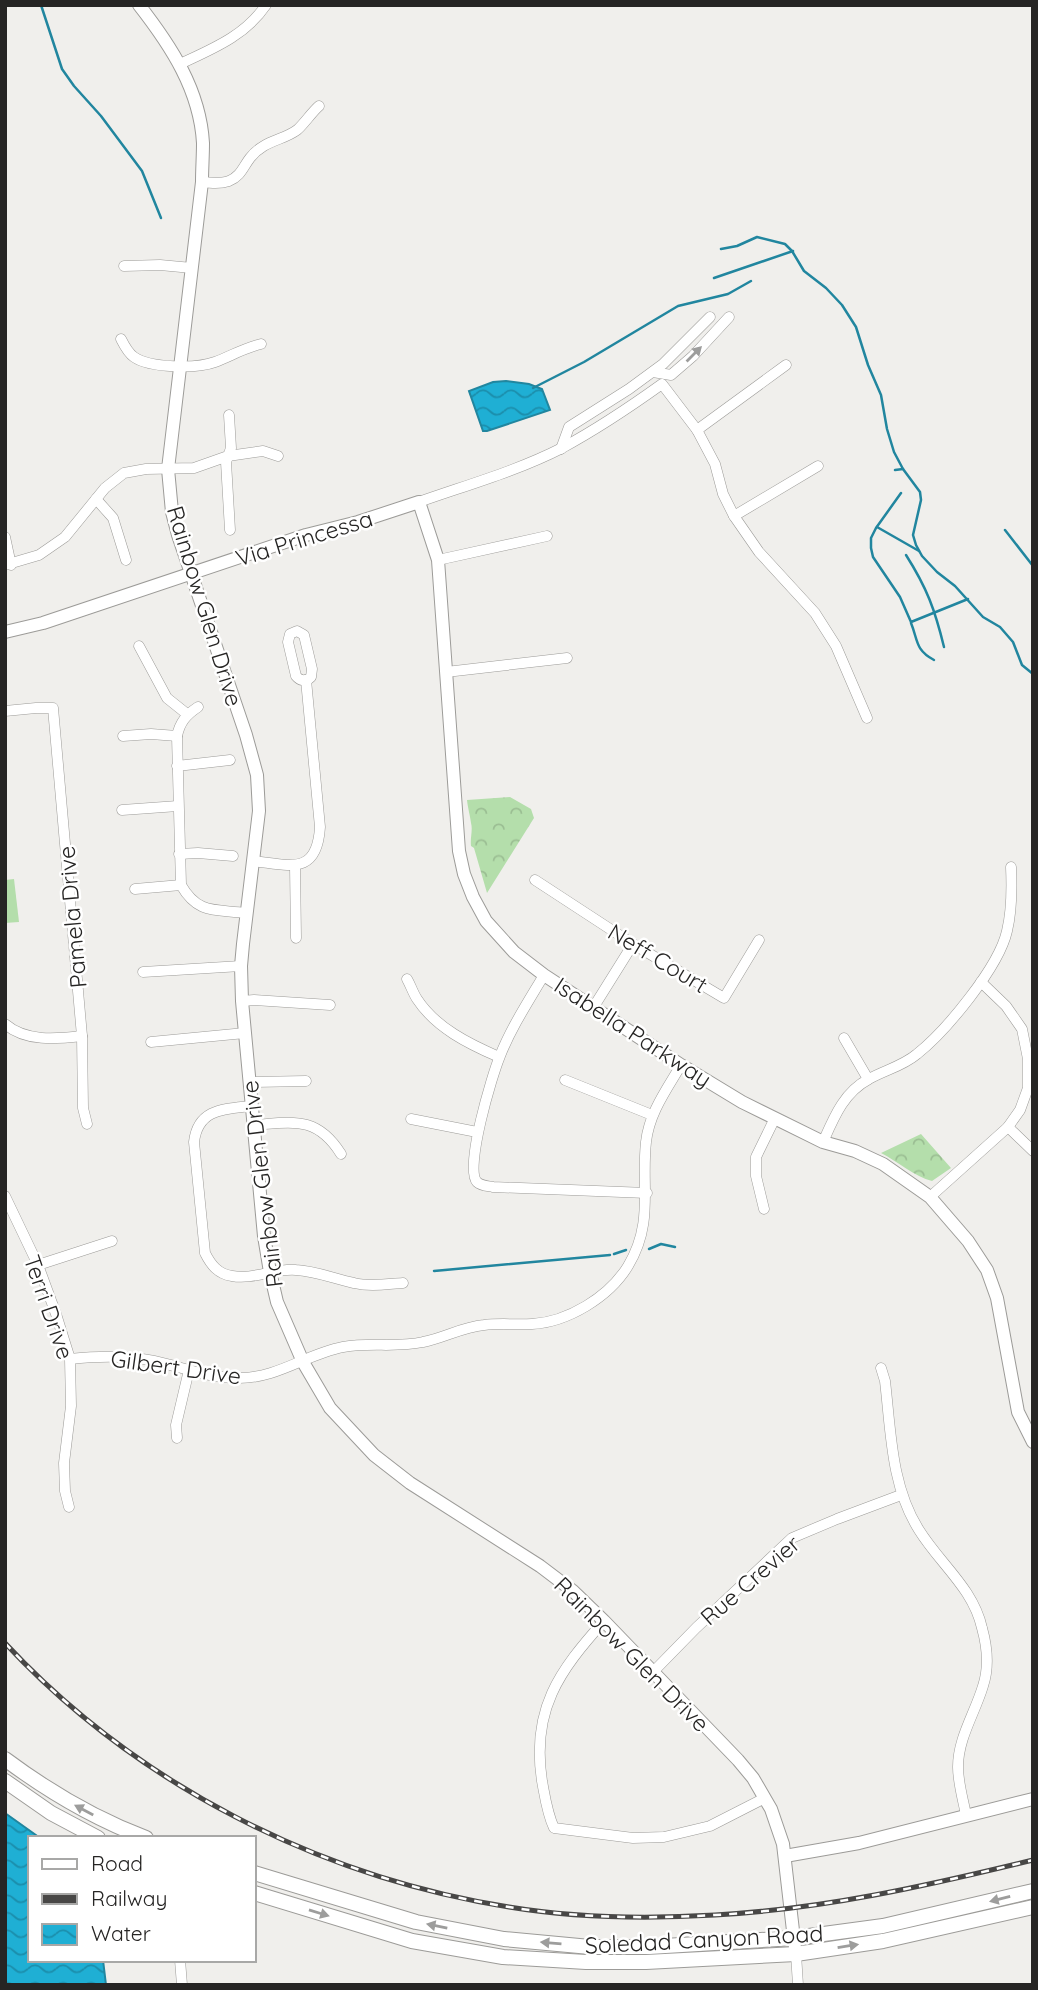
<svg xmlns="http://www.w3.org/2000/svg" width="1038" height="1990" viewBox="0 0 1038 1990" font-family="Quicksand,sans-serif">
<defs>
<pattern id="park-crowns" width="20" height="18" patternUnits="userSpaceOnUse" patternTransform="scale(1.75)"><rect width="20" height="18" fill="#b4deab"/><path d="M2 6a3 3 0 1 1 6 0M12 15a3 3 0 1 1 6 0" fill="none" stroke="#9bbe93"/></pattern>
<pattern id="water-waves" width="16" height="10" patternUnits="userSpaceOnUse" patternTransform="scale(1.75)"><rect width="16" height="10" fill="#1fafd4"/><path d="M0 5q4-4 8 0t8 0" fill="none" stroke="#1b8eac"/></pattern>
</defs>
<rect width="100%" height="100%" fill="#f0efec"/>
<g fill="url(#park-crowns)">
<path d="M510 797 531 809 534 818 487 893 474 848 471 846C470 838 473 830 471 823 470 815 468 809 467 800Z"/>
<path d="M921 1134 951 1168 932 1181C915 1177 897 1161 881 1153Z"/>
</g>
<path fill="#b4deab" d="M14 879 19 922 5 923V880Z"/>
<g fill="url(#water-waves)" stroke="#21869f" stroke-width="2">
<path d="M506 381 529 384 542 389 550 410 487 431H483L469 391 493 382Z"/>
<path d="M5 1813 40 1838H30V1960H103L106 1985H5Z"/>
</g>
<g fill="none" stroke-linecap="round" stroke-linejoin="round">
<g stroke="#21869f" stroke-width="2.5">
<path d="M41 5 62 69 74 86 101 116 142 171 161 218"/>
<path d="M721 249 737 246 757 237 785 244 792 251 804 271 826 288 842 305 856 327 868 365 881 395 887 429 894 452 903 469 920 492 921 500 913 535 916 545 922 556 937 572 955 586 983 617 1000 627 1013 642 1022 665 1033 674"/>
<path d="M714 278 793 251"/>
<path d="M533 388 584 362 678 306 728 294 751 281"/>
<path d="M895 470 903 469"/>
<path d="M901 493 876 528 871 538V548L873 557 900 597 911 622 968 599"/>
<path d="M877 527 919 551"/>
<path d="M1005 530 1033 566"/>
<path d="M906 555C927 588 935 610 944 647"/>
<path d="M911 623C918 640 915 650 934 660"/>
<path d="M649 1249 661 1244 675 1247"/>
<path d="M614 1254 626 1250"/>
<path d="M434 1271 610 1255"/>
</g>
<defs>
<g id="street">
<path d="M180 64C212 49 245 36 266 5"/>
<path d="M202 182C211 183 220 184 229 181 241 176 243 167 250 158 264 140 282 141 297 130 303 125 312 112 319 106"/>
<path d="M124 266 160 265 192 268"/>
<path d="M121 339C124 345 128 353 134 357 150 368 196 369 215 362 231 356 244 348 261 344"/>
<path d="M653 372 671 375 693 356 729 317"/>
<path d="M229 415 231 448 226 462 230 530"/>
<path d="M697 430 786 365"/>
<path d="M561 449 569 427 629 389 663 364 710 317"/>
<path d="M96 499 113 518 126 560"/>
<path d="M419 502C467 485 517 471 562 448 597 429 630 407 662 384L697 430 715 464 723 494 734 516 759 552 815 613 836 646 867 718"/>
<path d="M734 516 818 466"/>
<path d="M5 537 11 565"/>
<path d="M438 560 547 536"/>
<path d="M5 565 39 555 65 537 105 488 124 473 146 469 194 468 228 456 263 451 278 456"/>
<path d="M297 631 304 635 312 669 311 677C306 682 300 681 296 676L288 642 290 634Z"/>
<path d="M139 646 167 698 187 714"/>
<path d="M446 672 567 658"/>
<path d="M198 707C186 715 180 722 177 736L181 885C198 915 216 909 246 913"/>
<path d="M5 711 36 708H53L82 1036 83 1108 87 1124"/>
<path d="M123 736 151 734 177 736"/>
<path d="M177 766 230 760"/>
<path d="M122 810 178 806"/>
<path d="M179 854 198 853 233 856"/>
<path d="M253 861C290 865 317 876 320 827L306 680"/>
<path d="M295 866 296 938"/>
<path d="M535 880 633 944 724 998 759 940"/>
<path d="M135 889 181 885"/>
<path d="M143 972 241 966"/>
<path d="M544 975C528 1002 511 1028 500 1056 492 1075 464 1169 477 1182 481 1186 488 1186 493 1187L647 1193"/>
<path d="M407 979C411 986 413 993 417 999 436 1028 469 1044 499 1057"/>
<path d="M242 1001 254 1000 330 1005"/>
<path d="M593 1008 633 944"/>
<path d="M5 1024C26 1042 56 1039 82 1036"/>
<path d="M844 1038 868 1079"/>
<path d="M151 1042 245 1033"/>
<path d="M565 1080 652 1115"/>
<path d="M250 1082 306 1081"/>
<path d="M252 1106C225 1109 198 1108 194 1142L205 1253C211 1265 218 1274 232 1276 253 1280 275 1268 296 1270 316 1271 335 1279 354 1283 370 1287 387 1284 403 1283"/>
<path d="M411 1119 477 1132"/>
<path d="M254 1125C294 1122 317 1116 341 1154"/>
<path d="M1008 1127 1033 1151"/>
<path d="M823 1142C834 1117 844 1092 869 1079 885 1070 903 1066 917 1054 946 1031 999 967 1007 931 1012 910 1012 888 1011 867"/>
<path d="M5 1196 38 1265 56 1314 70 1359 71 1406 64 1463 65 1491 69 1507"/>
<path d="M930 1197 1008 1127 1020 1110 1028 1088V1059L1022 1029 1006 1006 981 982"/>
<path d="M764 1209 756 1176V1157L775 1118"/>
<path d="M38 1265 112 1241"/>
<path d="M70 1359C98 1356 126 1355 154 1361 182 1367 209 1378 237 1378 277 1379 306 1354 343 1347 370 1342 397 1348 423 1342 444 1338 462 1327 484 1325 500 1323 516 1325 532 1324 568 1322 609 1297 628 1266 654 1223 641 1187 646 1142 649 1113 667 1089 681 1065"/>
<path d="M881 1368 885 1381C891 1432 891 1486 919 1530 940 1564 973 1588 982 1628 987 1646 989 1668 983 1686 975 1713 958 1738 958 1767 958 1783 963 1799 966 1815"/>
<path d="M177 1438 176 1425 189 1370"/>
<path d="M604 1621C559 1671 531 1710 542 1781 545 1797 547 1813 554 1828L633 1838 664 1837 710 1826 765 1798"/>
<path d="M653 1672 696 1628 792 1538 837 1519 901 1495"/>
<path d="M796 1954 798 1985"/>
<path d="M180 1960 182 1985"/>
</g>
<g id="secondary">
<path d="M139 5C171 46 200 90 203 143 203 156 202 169 202 182L168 469 172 512 178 535 246 735 257 775 259 811 243 944 241 966 242 1001 264 1236 270 1272 277 1302 303 1362 330 1408 374 1455 410 1483 540 1566 573 1591 604 1621 738 1760 753 1778 771 1809 783 1844 795 1948"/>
<path d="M5 632 43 623 306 535 358 522 419 502 438 560 459 851 464 874 473 897 486 921 514 952 544 975 681 1065 742 1102 823 1142 855 1151 883 1164 930 1197 968 1241 987 1270 997 1298 1018 1412 1033 1442"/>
<path d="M785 1856 859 1843 1033 1799"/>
</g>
<g id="primary">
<path d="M5 1759C48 1791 95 1819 146 1838"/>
<path d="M5 1781 51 1813 98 1838"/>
<path d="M254 1873 416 1922 504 1939 590 1947H649L794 1938 883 1926 1033 1891"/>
<path d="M254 1893 412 1941 503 1957 586 1962H646L796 1954 883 1941 1033 1907"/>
</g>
</defs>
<use href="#street" stroke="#9c9b98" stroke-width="11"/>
<use href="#secondary" stroke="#9c9b98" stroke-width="14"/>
<use href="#primary" stroke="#9c9b98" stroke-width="16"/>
<use href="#street" stroke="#fff" stroke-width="10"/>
<use href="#secondary" stroke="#fff" stroke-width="12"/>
<use href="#primary" stroke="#fff" stroke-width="14"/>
<defs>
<path id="rail" d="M5 1643C136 1784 319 1877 509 1907 576 1918 647 1919 715 1915 824 1909 926 1886 1033 1860"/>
</defs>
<use href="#rail" stroke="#484746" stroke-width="5"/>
<use href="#rail" stroke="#fff" stroke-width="2.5" stroke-dasharray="8" stroke-linecap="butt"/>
</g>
<defs><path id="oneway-solid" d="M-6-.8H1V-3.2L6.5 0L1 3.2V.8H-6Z" transform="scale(1.75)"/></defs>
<g fill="#9d9d9c">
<use href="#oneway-solid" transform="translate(694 354) rotate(-45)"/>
<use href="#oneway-solid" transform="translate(84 1810) rotate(-152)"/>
<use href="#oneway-solid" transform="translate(1000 1899) rotate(166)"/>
<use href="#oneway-solid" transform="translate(319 1913) rotate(17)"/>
<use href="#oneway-solid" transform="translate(437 1926) rotate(-169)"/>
<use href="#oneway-solid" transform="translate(551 1943) rotate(-175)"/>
<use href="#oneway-solid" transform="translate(848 1946) rotate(-9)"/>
</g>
<g text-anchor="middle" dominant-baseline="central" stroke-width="5" stroke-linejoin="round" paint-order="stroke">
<g font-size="23" fill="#262524" stroke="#fff">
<text transform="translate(304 538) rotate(-17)">Via Princessa</text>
<text transform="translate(205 606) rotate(73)">Rainbow Glen Drive</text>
<text transform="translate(72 917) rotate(-95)">Pamela Drive</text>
<text transform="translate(658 958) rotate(31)">Neff Court</text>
<text transform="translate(633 1032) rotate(33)">Isabella Parkway</text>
<text transform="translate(262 1184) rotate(-97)">Rainbow Glen Drive</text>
<text transform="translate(49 1307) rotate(71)">Terri Drive</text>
<text transform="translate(176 1367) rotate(8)">Gilbert Drive</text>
<text transform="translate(750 1580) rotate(-41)">Rue Crevier</text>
<text transform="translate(632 1654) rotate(45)">Rainbow Glen Drive</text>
<text transform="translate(704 1939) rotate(-3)">Soledad Canyon Road</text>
</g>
</g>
<rect width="1038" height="1990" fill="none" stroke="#262524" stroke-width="14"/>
<rect x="28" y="1836" width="228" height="126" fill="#ffffff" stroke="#a8a8a7" stroke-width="2"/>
<rect x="42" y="1859" width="35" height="10" fill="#ffffff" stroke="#a8a8a7" stroke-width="2"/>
<text x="91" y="1871" font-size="21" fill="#262524">Road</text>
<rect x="42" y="1894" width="35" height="10" fill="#484746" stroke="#a8a8a7" stroke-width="2"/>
<text x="91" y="1906" font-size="21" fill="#262524">Railway</text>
<rect x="42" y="1924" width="35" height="21" fill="url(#water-waves)" stroke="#a8a8a7" stroke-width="2"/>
<text x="91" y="1941" font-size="21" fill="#262524">Water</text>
</svg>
